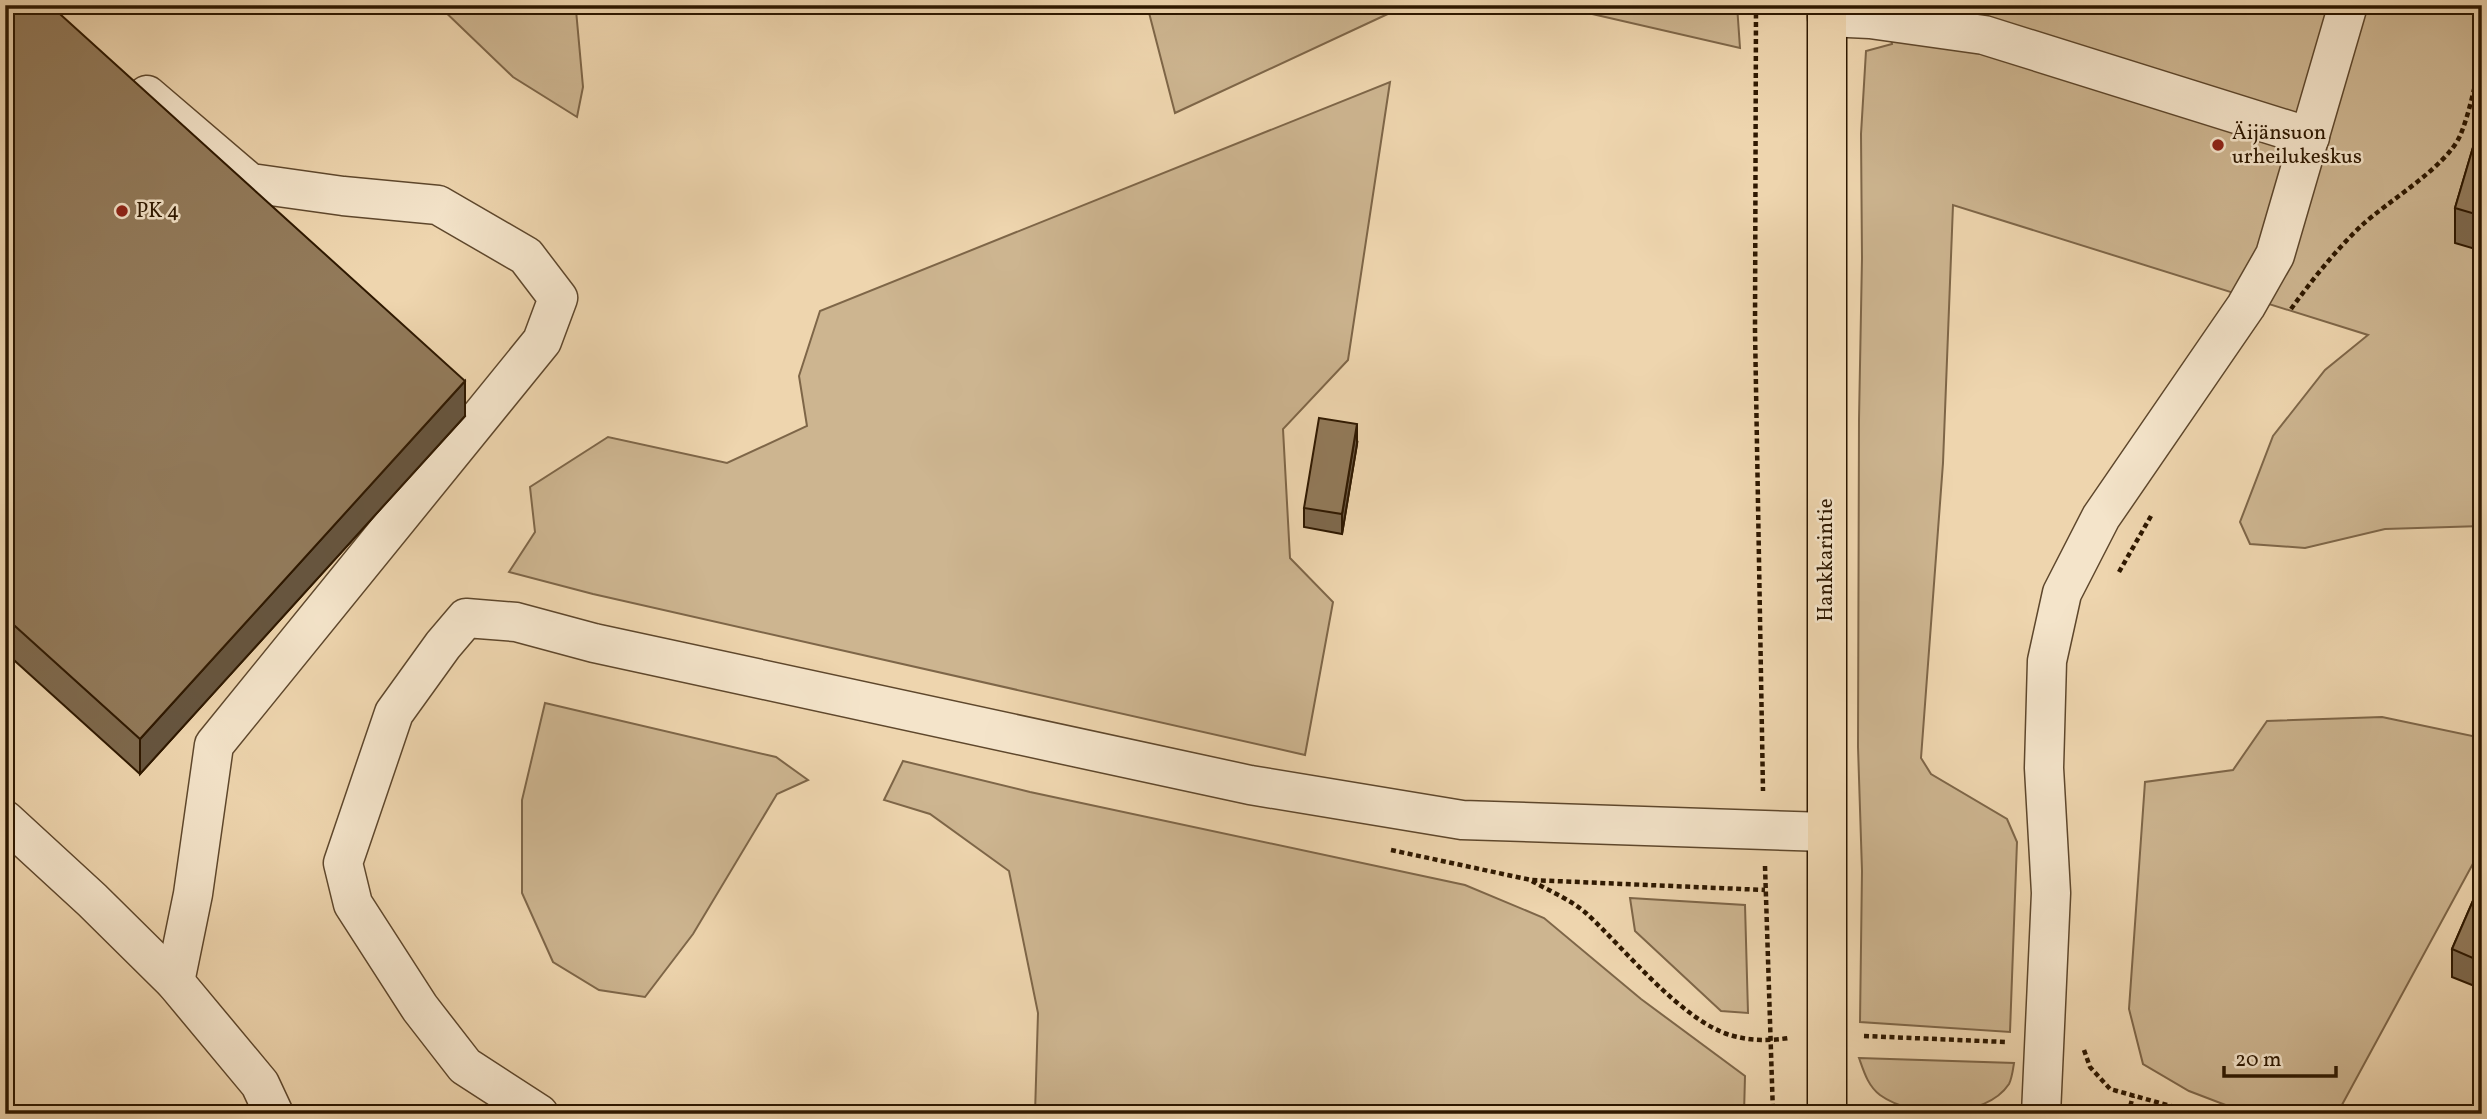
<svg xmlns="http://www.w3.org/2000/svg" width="2487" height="1119" viewBox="0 0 2487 1119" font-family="Vollkorn,serif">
<rect width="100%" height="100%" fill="#eed5ae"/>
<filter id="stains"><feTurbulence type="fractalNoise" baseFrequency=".00286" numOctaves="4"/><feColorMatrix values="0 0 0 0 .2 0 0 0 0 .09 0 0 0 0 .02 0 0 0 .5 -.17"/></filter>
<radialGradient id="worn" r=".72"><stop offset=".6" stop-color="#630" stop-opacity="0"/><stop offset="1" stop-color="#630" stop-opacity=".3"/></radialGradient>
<g fill="#cdb590" stroke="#7e6648" stroke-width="2">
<path d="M438 5H573L576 10 583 87 577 117 513 77Z"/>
<path d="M1147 5H1407L1175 113Z"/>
<path d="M1553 5H1737L1740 48Z"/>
<path d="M1887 5H2482V526L2385 529 2305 548 2250 544 2240 522 2273 436 2325 370 2368 335 1953 205 1943 463 1921 758 1931 774 2007 819 2017 842 2010 1032 1860 1022 1862 871 1858 747 1859 419 1862 258 1861 134 1866 51 1892 44Z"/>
<path d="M1390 82 1348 360 1283 429 1290 558 1333 602 1305 755 593 594 509 572 535 532 530 487 608 437 727 463 807 426 799 376 820 311Z"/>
<path d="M545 703 776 757 808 780 777 794 693 934 645 997 599 990 553 962 522 893V800Z"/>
<path d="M2382 717 2482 738V847L2337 1114H2249L2189 1091 2143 1064 2129 1009 2145 782 2233 770 2267 721Z"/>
<path d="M903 761 1030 792 1465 885 1544 918 1641 999 1745 1076 1744 1114H1035L1038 1013 1009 871 930 814 884 800Z"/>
<path d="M1630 898 1745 905 1748 1013 1721 1011 1635 931Z"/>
<path d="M1859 1058 2014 1063C2013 1069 2012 1078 2009 1084 1986 1119 1913 1119 1880 1095 1868 1086 1864 1072 1859 1058Z"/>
</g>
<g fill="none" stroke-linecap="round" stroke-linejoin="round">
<defs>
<g id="minor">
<path d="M1827 17 1870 19 1984 35 2310 137"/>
<path d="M147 95 250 183 343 196 438 205 526 256 558 298 542 341 214 745 193 894 175 982"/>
<path d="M5 820 92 900 175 982 260 1084 274 1114"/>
<path d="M539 1114 465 1066 420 1008 353 904 343 863 394 713 443 645 466 618 516 622 594 643 1250 785 1462 820 1826 832"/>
<path d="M2041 1114 2051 893 2044 768 2047 661 2062 593 2101 517 2246 306 2275 255 2348 5"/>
</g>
<path id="major" d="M1827 1114V5"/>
</defs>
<use href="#minor" stroke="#5e472c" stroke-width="41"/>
<use href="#major" stroke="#2e1800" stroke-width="41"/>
<g stroke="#2e1800" stroke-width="4.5" stroke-dasharray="5 3.5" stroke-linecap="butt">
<path d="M1756 5 1755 330 1763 791"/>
<path d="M2291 309C2312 280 2335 251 2361 226 2388 201 2445 168 2460 136 2470 112 2475 83 2482 57"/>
<path d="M2119 572 2151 516"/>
<path d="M1391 850 1531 880 1765 890"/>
<path d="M1765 866 1773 1114"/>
<path d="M1532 881C1549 891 1572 900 1587 914 1625 949 1681 1020 1730 1035 1750 1041 1769 1041 1789 1038"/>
<path d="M1864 1036 2006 1042"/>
<path d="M2084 1050 2090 1067 2110 1089 2199 1114"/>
<path d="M2128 1114 2133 1096"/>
</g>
<use href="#minor" stroke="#f4e4ca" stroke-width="38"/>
<use href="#major" stroke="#eed5ae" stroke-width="38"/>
</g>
<g fill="#7e694d" stroke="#2e1800" stroke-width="2">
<path d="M5 5 465 416 140 774 5 652Z"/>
<path d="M2482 117V251L2455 243V208Z"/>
<path d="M1357 444 1342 534 1304 527V508Z"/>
<path d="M2482 880V989L2452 977V949Z"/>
</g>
<g fill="#66553f" stroke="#2e1800" stroke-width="2">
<path d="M465 381V416L140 774V739Z"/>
<path d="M1357 424V444L1342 534V514Z"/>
</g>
<g fill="#927a5a" stroke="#2e1800" stroke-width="2">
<path d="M5 5H50L465 381 140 739 5 617Z"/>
<path d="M2482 117V216L2455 208Z"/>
<path d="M1319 418 1357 424 1342 514 1304 508Z"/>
<path d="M2482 880V962L2452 949Z"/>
</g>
<g fill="#8f2418" stroke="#f4e4ca" stroke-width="2.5">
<circle cx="2218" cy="145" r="7"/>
<circle cx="122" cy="211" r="7"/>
</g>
<g text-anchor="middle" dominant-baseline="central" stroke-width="5" stroke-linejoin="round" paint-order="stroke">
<g font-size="21" fill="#2e1800" stroke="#f4e4ca" text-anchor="start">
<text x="2232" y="133">Äijänsuon<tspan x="2232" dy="24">urheilukeskus</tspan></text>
<text x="136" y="211">PK 4</text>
</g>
<g font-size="21" fill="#2e1800" stroke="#f4e4ca">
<text transform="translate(1826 560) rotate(-90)">Hankkarintie</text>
</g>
</g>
<rect width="2487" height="1119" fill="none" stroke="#eed5ae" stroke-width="28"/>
<rect x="7" y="7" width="2473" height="1105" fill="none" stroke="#2e1800" stroke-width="3.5"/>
<rect x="14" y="14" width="2459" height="1091" fill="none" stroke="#2e1800" stroke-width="2"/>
<path d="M2224 1066v10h112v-10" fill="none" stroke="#2e1800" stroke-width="3.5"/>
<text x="2235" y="1066" font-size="21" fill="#2e1800" stroke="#f4e4ca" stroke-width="5" paint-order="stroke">20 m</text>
<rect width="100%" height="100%" filter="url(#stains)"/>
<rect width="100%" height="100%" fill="url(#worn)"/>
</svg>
